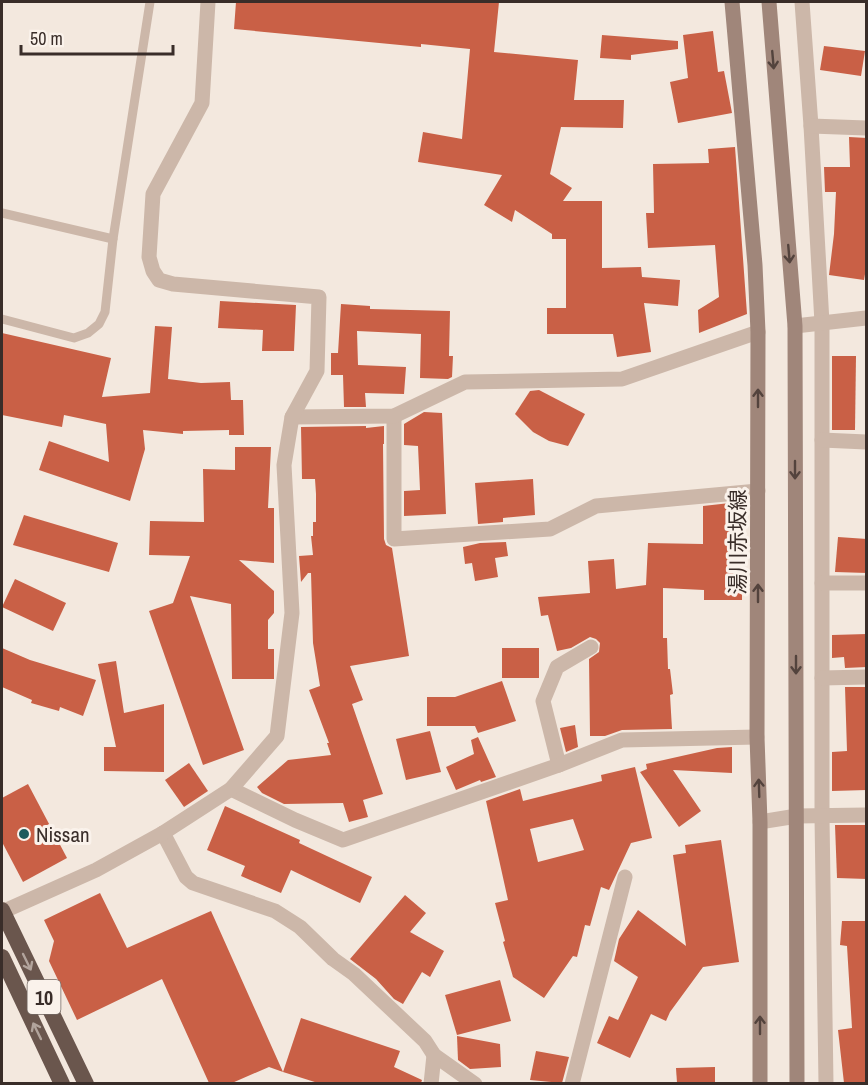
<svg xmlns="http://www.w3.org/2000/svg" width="868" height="1085" viewBox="0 0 868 1085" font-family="'Archivo Narrow','Noto Sans JP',sans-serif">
<rect width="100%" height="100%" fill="#f3e8de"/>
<g fill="#c96046" fill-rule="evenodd">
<path d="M236 2H499L494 52 578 60 574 100H624L623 128 561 127 550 174 572 188 563 201H602V268L641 267 642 277 680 280 678 306 644 303 651 352 617 357 613 334H547V308H566V239H552V234L515 210 512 222 484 205 502 175 418 162 423 132 462 139 470 49 421 44V47L234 29Z"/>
<path d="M713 31 718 72 724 71 732 113 678 123 670 82 688 78 683 35Z"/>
<path d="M602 35 678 41V49L631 55V60L600 58Z"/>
<path d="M824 46 865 51 861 76 820 70Z"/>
<path d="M849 137 867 138 865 250 867 251V262L864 280 829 275 834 234 836 192H825L824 167H850Z"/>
<path d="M735 147 747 314 699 333 698 310 719 297 715 245 648 248 646 213H654L653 164 709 163 708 149Z"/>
<path d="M220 301 296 305 294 351H262L263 330 218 328Z"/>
<path d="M341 304 370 306V309L450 311 449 356H453L452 377 448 379 420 378 421 334 357 331 358 365 406 367 404 394 365 393 366 407H344L343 375H331V353H338Z"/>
<path d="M155 326 172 327 168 379 201 383 230 382 231 400H243L244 435H229V430L183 431V434L143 430 145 449 130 501 39 470 49 441 109 462 106 424 64 415 62 427 2 415V333L111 358 102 397 150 393Z"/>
<path d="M832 356H856L855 430H832Z"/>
<path d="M539 390 585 414 568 446 549 441 533 432 515 414 530 391Z"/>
<path d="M424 412 442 413 446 514 404 516V491L420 490 418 446 404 445V424Z"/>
<path d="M366 426V428L384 426V444H383L384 539 386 545 392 548 409 656 350 666 363 700 352 704 383 794 363 800 368 817 349 822 343 803 284 804 262 793 257 787 288 760 331 755 327 743H329L309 690 320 686 313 643 311 573H308L301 582 299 556 313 555 311 536H313V522H316V494L315 479H302L301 427Z"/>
<path d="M235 447H271L268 508H274V563L239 560 274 591V613L268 620V649H274V679H232L231 604 190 596 244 750 203 765 149 611 173 603 190 556 149 555 150 521 204 522 203 469 235 470Z"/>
<path d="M533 479 535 515 503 518V522L478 524 475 483Z"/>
<path d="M730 503 731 566 742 565V600H704V590L663 588V638H667L668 669H670L673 694 670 695 672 729 622 730 605 736H590L589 659 599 652 600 643 596 639 590 637 571 648 557 651 548 615 541 616 538 597 590 593 588 561 614 559 616 589 646 585 648 543 703 544V506Z"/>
<path d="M24 515 118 543 109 572 13 545Z"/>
<path d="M838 537 867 539V573L835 572Z"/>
<path d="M506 542 508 556 495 558 498 577 475 581 472 563 465 564 463 547 480 543Z"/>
<path d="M15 579 66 603 53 631 2 607Z"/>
<path d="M867 634V667L845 668 844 657 832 658V635Z"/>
<path d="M2 648 30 660 96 680 83 716 60 707 59 711 31 703 32 700 2 687Z"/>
<rect x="502" y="648" width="37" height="30"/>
<path d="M116 661 124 713 164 704V772L104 771V747H116L98 664Z"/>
<path d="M502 681 516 721 478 733 475 726H427V697H455Z"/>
<path d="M845 687H867V790L832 791V752L847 751Z"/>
<path d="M575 725 578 747 566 752 560 728Z"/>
<path d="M430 731 441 772 406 780 396 739Z"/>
<path d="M478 737 496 777 481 782 480 780 456 790 446 767 474 754 471 740Z"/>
<path d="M732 747V773L673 770 701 811 679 827 640 772 647 769 646 764 717 748Z"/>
<path d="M189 763 208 791 184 807 165 780Z"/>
<path d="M635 767 652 838 631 843 609 890 601 887 590 926 585 925 577 957 573 956 544 998 513 977 503 942 505 941 495 903 508 900 486 801 520 789 523 801 602 781 601 775ZM573 819 584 850 538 862 530 829Z"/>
<path d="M28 784 67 858 23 882 2 842V798Z"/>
<path d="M225 806 300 840 299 843 372 877 360 903 291 870 281 893 241 876 245 866 207 850Z"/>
<path d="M835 825H867V879L837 878Z"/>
<path d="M721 840 739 962 703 967 670 1012 666 1021 651 1014 630 1058 597 1043 609 1016 618 1020 638 977 614 961 619 939 638 910 686 946 673 855 686 853 685 845Z"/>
<path d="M100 893 127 948 211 911 283 1072 269 1067 232 1083H209L162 979 77 1020 49 961 54 941 44 920Z"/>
<path d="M405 895 426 913 410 932 444 951 430 977 422 972 403 1004 394 999 376 979 350 959Z"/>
<path d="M842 921H867V1083H844L838 1030 852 1028 847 946 840 945Z"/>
<path d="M500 980 511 1021 457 1035 445 995Z"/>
<path d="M301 1018 400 1051 394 1067 422 1080 421 1083H318L283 1072Z"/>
<path d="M457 1036 500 1044 501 1067 470 1069 458 1060Z"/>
<path d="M536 1051 569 1057 562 1083 530 1080Z"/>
<path d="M715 1067V1083H677L676 1068Z"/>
</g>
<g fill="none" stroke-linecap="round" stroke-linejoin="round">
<g stroke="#ccb7a9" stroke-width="9">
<path d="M2 213 113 239"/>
<path d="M2 319 74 338 88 333 99 324 105 312 113 239 150 2"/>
</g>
<g stroke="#ccb7a9" stroke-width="15">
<path d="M802 2 811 126 822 323V817L826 1084"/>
<path d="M811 126 866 128"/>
<path d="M795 326 866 318"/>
<path d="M394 416V539L550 529 596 506 758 491"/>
<path d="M292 417 394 416 465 382 622 379 758 332"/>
<path d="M822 440 866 442"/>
<path d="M822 583H866"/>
<path d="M822 678 866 677"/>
<path d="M559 765 543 701 557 667 591 647"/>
<path d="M231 789 295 820 343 840 559 765 622 740 757 737"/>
<path d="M760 822 797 816 866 815"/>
<path d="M163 833 186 877 193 883 275 911 300 927 333 959 354 974 425 1041 434 1055 475 1084"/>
<path d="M2 912 96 870 163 833 231 789 277 736 292 613 284 465 292 417 317 371 319 297 173 284 159 280 153 271 149 257 153 194 202 103 208 2"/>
<path d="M431 1084 434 1055"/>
<path d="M572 1084 625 877"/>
</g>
<g stroke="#a0867a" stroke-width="15">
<path d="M732 2 755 265 758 332 757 737 760 822V1084"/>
<path d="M769 2 795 326 797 1084"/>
</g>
<g stroke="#6a564d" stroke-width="16">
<path d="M2 910 86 1084"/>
<path d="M2 957 62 1084"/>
</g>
</g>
<defs><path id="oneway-shaft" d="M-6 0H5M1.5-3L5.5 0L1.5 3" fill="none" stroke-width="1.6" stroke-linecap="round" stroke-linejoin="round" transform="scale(1.5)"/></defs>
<g stroke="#53433d">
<use href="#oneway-shaft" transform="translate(773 60) rotate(85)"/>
<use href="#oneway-shaft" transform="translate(789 254) rotate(85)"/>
<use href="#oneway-shaft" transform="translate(758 398) rotate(-90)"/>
<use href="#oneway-shaft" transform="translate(795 470) rotate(90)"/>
<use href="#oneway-shaft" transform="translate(758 593) rotate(-90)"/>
<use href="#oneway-shaft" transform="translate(796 665) rotate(90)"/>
<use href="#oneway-shaft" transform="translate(759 788) rotate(-92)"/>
<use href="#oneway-shaft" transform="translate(760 1025) rotate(-90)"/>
</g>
<g stroke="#b2a49c">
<use href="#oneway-shaft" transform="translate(27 962) rotate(64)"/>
<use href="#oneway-shaft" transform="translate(37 1031) rotate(-116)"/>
</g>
<circle fill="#1d5a5c" stroke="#faf2eb" stroke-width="2" cx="24" cy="834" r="6"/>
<g text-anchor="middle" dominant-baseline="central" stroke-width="6" stroke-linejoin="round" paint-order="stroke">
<rect fill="#faf2eb" stroke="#736863" stroke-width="1.5" x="27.5" y="980" width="33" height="34" rx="4.5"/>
<g font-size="20" font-weight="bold" fill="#392d29">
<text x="44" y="997">10</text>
</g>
<g font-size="21" fill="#392d29" stroke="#faf2eb">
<text transform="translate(737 542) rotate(-90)">湯川赤坂線</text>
</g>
<g font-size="21" fill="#392d29" stroke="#faf2eb" text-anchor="start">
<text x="36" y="834">Nissan</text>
</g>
</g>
<rect width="868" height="1085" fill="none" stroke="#392d29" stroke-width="6"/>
<path d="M21 45v9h152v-9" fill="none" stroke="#392d29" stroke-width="3"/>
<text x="30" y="45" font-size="18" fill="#392d29" stroke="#faf2eb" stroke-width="4.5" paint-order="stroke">50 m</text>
</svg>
